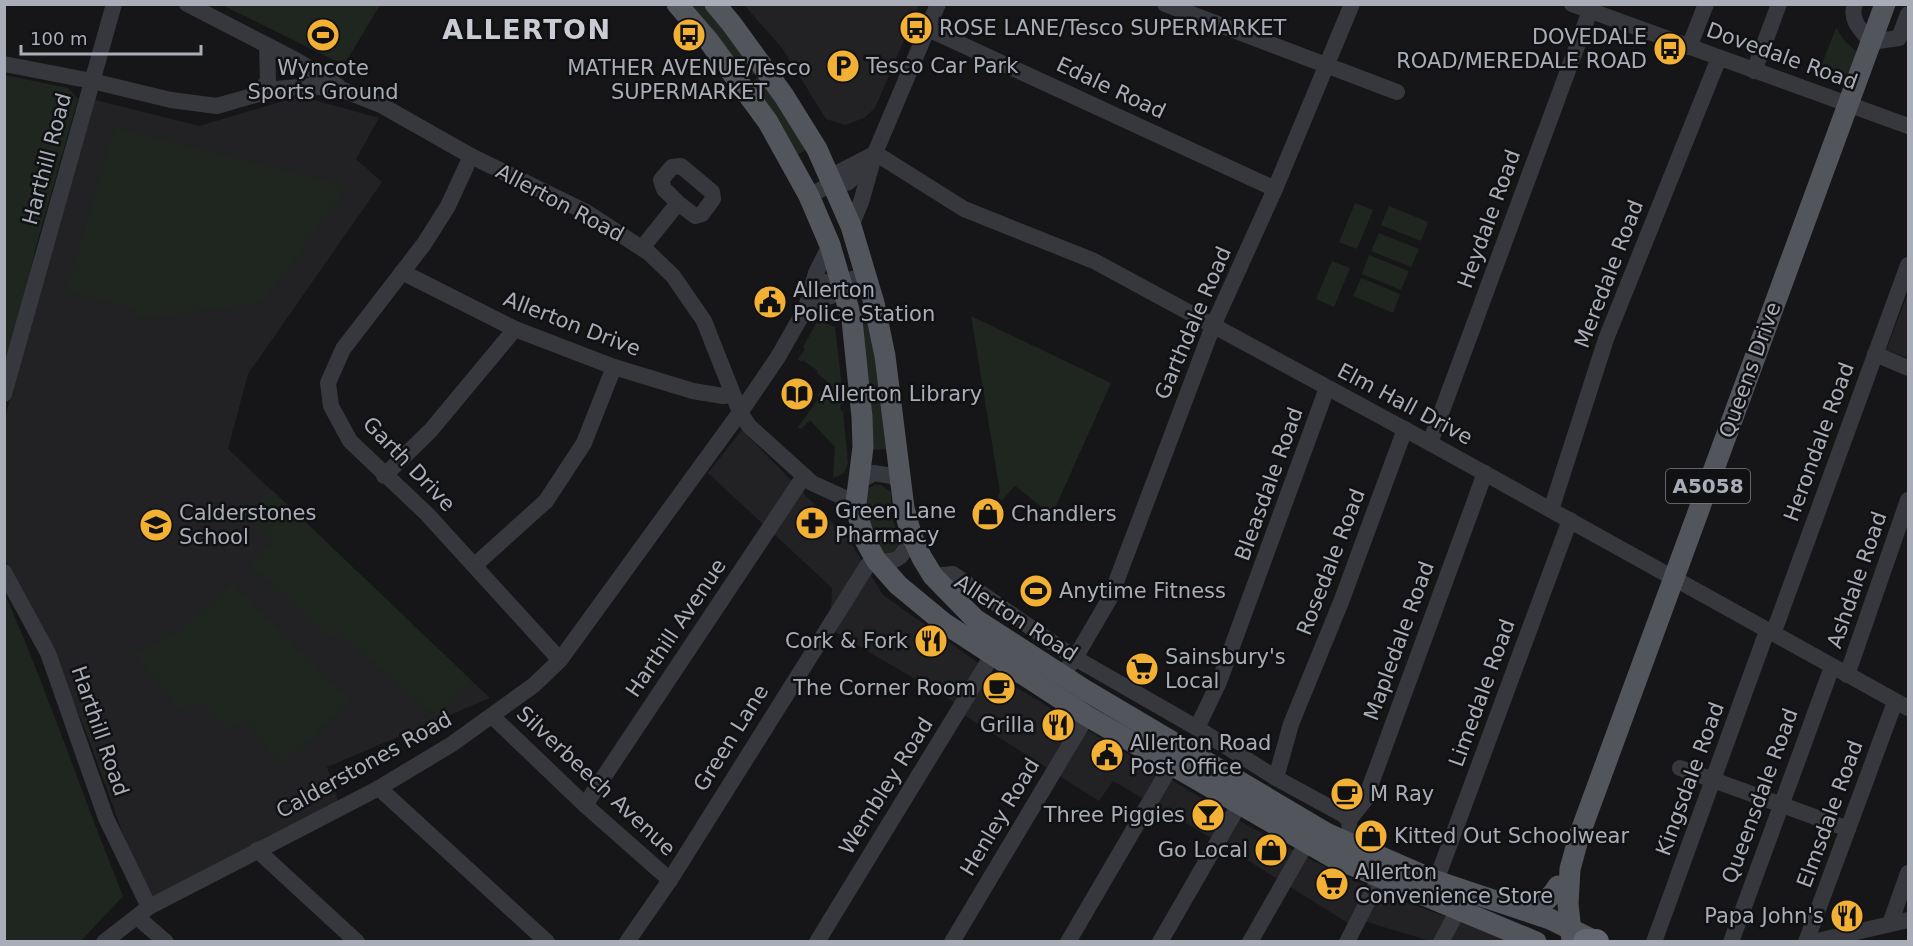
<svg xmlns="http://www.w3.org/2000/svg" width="1913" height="946" viewBox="0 0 1913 946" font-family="'DejaVu Sans',sans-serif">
<rect width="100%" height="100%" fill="#161618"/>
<g fill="#222225">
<path d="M744 5H919L875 108 864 118 845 125 826 119 782 48Z"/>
<path d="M300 96 379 118 356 159 382 182 248 374 228 449 490 698 327 767 340 807 150 902 127 845 86 732 54 655 5 559V417L95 100 199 126Z"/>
<path d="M1908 293V358L1886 350Z"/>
<path d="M742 430 849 540 883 595 994 674 1240 821 1311 860 1384 894 1513 941H1430L1357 919 1351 925 1225 846 1113 781 1099 801 964 715 954 702 830 629 832 588 708 473Z"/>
</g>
<g fill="#1e261f">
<path d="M222 5H380L344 65Z"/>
<path d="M685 5H704L732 37 758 71 745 80Z"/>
<path d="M1836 28 1844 40 1857 52 1845 83 1818 74Z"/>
<path d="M5 75 68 88 78 99 35 250 18 328 5 375Z"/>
<path d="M761 75 806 150 795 156 747 85Z"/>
<path d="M115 127 348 187 263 302 141 319 132 308 66 291Z"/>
<path d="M1355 203 1373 210 1357 249 1339 242Z"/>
<path d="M1389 206 1428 222 1421 241 1381 225Z"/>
<path d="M1379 233 1419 249 1411 267 1371 251Z"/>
<path d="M1369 255 1409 271 1401 290 1362 274Z"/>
<path d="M1332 261 1350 268 1334 307 1316 299Z"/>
<path d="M1361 278 1400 294 1393 313 1353 296Z"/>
<path d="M868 309 889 449 870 450 856 317 862 311Z"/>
<path d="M971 316 1111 383 1052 515 1015 486 1002 500 998 498 1000 492Z"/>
<path d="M818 320 835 327 844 404 840 405 841 411H843L848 463 844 473 833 478 835 447 810 420 801 429 798 427 819 398 817 395 828 382 817 373 818 371 803 360 802 362 798 359 805 349 803 347Z"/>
<path d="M875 485H881L891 492V515L900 540 895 551 886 554 881 552 866 517V489Z"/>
<path d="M272 490 471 680 436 717 337 632 330 638 249 563 274 540 247 514Z"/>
<path d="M232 582 349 701 281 767 246 721 225 729 204 704 178 708 135 654 179 631Z"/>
<path d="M4 592C48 692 82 795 123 896L81 941H5Z"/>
</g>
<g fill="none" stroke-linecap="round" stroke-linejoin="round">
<g stroke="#37383d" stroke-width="16">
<path d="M187 4 296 60 338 86"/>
<path d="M1165 4 1397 92"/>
<path d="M1572 4 1908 126"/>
<path d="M1855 4C1849 20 1861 30 1871 42L1899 38 1908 14"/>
<path d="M928 29 1275 189"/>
<path d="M1689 47 1706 4"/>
<path d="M4 64 92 81 171 100 217 106 276 89 310 86 343 90 381 105 471 156 586 212 649 253 673 276 704 321 740 412 749 426 812 483 856 503"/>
<path d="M1754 71 1779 4"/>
<path d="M259 94 268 80 267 46"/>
<path d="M875 153 964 209 1094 261 1430 443 1908 708"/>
<path d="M471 156 448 206 424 244 343 349 328 383 331 406 350 441 427 514 560 660"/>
<path d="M833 183 839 172 870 156"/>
<path d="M809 196 833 183H847L858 174 869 160"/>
<path d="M851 226 861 202 875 153 938 4"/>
<path d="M642 248 678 203 664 189 661 180 672 167 681 166 712 192 713 199 702 214 695 216 678 203"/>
<path d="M402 272 515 329 614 367 693 391 723 396 733 395"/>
<path d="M810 294 816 273 830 245"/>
<path d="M807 303 831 296 842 283 866 274"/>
<path d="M1875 354 1908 368"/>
<path d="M4 394 114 4"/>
<path d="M1430 443 1590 11"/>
<path d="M384 476 431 430 515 329"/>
<path d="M858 482 874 473 892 476 901 483"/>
<path d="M1551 510 1606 339 1719 58"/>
<path d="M475 565 546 501 584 443 614 367"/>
<path d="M4 572 48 653 106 818 149 907"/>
<path d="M933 576 953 574 1075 658 1197 728 1276 778 1342 814 1349 820 1351 845"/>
<path d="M1773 634 1908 265"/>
<path d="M1063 674 1075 658 1110 598 1213 326 1275 189 1352 4"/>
<path d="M1847 675 1908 500"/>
<path d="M492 716 585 805 670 880"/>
<path d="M1197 728 1219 682 1327 388"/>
<path d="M1680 768 1848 829"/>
<path d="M1276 778 1291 724 1341 602 1405 429"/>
<path d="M379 788 547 942"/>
<path d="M585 805 804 476"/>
<path d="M1349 820 1365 800 1485 473"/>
<path d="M257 850 357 942"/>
<path d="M1436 881 1570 520"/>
<path d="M137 917 166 942"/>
<path d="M1890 924 1908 873"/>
<path d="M104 942 149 907 379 788 452 744 534 685 560 660 746 404 778 357 819 285 825 282 842 283"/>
<path d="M627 942 670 880 867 566 876 560C899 565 905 555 911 534"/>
<path d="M817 942 993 654"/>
<path d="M952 942 1087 716"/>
<path d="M1068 942 1172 764"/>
<path d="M1160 942 1240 803"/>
<path d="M1250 942 1307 842"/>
<path d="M1347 942 1380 877"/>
<path d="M1441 942 1458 910"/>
<path d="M1654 942 1767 631"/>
<path d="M1731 942 1832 667"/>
<path d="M1806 942 1895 702"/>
<path d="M1813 942 1908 920"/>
</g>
<g stroke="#53555c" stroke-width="21">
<path d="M677 4 708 40 768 122 809 196 830 245 852 320 862 417 863 447 856 503 860 524 866 542 876 560 898 585 944 623 1087 716 1330 856 1536 942"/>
<path d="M715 4 731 23 784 96 817 149 851 226 874 303 885 356 904 508 911 534 922 558 933 576 975 619 1085 690 1328 834 1436 881 1550 919 1595 941"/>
<path d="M1523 910C1539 909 1550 899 1558 886"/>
<path d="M1572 941 1568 904 1570 869 1579 836 1885 4"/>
</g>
<path stroke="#63666e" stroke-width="26" d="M1586 942H1596"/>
</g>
<defs>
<symbol id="bus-disc" viewBox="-11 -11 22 22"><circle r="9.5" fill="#f2b134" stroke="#111113"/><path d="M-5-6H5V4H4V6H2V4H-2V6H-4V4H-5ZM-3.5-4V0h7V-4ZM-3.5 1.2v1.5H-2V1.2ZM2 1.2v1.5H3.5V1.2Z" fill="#111"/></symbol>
<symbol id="stadium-disc" viewBox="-11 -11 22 22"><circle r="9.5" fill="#f2b134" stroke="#111113"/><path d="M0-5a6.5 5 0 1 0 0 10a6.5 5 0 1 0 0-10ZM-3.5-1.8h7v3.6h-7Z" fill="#111"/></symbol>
<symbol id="parking-disc" viewBox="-11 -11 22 22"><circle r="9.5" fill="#f2b134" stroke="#111113"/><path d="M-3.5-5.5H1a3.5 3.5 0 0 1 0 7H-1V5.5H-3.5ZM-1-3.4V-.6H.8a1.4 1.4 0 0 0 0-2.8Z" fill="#111"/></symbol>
<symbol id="civic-disc" viewBox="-11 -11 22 22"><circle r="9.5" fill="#f2b134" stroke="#111113"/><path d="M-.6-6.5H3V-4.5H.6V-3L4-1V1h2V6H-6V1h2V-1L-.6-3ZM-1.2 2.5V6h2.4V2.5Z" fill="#111"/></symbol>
<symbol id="library-disc" viewBox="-11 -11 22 22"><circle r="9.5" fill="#f2b134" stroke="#111113"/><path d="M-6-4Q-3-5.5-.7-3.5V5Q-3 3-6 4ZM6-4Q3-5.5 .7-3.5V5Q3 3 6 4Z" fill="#111"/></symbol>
<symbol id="shop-disc" viewBox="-11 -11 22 22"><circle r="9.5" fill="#f2b134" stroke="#111113"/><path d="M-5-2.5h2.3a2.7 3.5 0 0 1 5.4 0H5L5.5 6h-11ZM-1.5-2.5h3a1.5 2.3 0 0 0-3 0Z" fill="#111"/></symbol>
<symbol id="pharmacy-disc" viewBox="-11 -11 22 22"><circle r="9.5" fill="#f2b134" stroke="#111113"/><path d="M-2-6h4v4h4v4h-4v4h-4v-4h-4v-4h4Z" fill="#111"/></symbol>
<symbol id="school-disc" viewBox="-11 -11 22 22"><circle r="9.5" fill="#f2b134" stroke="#111113"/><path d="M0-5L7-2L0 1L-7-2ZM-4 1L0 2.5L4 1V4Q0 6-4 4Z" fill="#111"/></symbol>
<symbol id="restaurant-disc" viewBox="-11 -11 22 22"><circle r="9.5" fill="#f2b134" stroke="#111113"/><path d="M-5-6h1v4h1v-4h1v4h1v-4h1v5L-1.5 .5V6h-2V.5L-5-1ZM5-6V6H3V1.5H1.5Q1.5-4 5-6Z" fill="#111"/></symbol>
<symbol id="supermarket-disc" viewBox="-11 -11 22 22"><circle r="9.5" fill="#f2b134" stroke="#111113"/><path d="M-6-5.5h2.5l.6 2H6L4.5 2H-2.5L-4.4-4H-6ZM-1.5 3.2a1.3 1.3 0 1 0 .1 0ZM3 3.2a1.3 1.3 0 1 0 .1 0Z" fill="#111"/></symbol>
<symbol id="cafe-disc" viewBox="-11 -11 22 22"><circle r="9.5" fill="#f2b134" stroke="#111113"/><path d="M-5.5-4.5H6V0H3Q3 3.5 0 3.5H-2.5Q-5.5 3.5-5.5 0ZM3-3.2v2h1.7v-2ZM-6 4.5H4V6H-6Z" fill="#111"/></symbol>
<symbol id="bar-disc" viewBox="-11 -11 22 22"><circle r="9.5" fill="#f2b134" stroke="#111113"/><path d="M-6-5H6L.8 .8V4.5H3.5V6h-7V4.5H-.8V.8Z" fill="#111"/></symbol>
</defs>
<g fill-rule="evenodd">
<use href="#bus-disc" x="897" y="9" width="38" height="38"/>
<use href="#stadium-disc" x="304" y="16" width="38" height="38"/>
<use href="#bus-disc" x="670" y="16" width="38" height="38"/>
<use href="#bus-disc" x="1651" y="30" width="38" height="38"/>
<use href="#parking-disc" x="824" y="47" width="38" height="38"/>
<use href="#civic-disc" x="751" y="283" width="38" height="38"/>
<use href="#library-disc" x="778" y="375" width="38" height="38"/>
<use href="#shop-disc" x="969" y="495" width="38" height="38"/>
<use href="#pharmacy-disc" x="793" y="504" width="38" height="38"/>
<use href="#school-disc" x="137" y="506" width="38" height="38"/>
<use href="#stadium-disc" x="1017" y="572" width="38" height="38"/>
<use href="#restaurant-disc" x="912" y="622" width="38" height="38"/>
<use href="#supermarket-disc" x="1123" y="650" width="38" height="38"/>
<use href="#cafe-disc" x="980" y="669" width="38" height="38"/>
<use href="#restaurant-disc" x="1039" y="706" width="38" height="38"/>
<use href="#civic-disc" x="1088" y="736" width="38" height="38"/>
<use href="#cafe-disc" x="1328" y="775" width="38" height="38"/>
<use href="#bar-disc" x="1189" y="796" width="38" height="38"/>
<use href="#shop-disc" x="1352" y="817" width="38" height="38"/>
<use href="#shop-disc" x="1252" y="831" width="38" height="38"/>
<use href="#supermarket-disc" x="1313" y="865" width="38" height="38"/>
<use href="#restaurant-disc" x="1828" y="897" width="38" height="38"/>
</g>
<g text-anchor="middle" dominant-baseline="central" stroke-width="5" stroke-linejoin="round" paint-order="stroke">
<rect fill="#111113" stroke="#7b7e86" stroke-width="1.5" x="1666" y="469" width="84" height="34" rx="4.5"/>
<g font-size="20" font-weight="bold" fill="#a8adb8">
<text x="1708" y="486">A5058</text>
</g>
<g font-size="21" fill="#a8adb8" stroke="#111113" text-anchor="start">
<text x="939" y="28">ROSE LANE/Tesco SUPERMARKET</text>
<text x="1647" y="37" text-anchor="end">DOVEDALE<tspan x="1647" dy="24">ROAD/MEREDALE ROAD</tspan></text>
<text x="866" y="66">Tesco Car Park</text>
<text x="323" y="68" text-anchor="middle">Wyncote<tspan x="323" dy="24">Sports Ground</tspan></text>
<text x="689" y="68" text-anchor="middle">MATHER AVENUE/Tesco<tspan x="689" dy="24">SUPERMARKET</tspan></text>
<text x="793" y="290">Allerton<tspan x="793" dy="24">Police Station</tspan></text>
<text x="820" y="394">Allerton Library</text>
<text x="835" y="511">Green Lane<tspan x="835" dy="24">Pharmacy</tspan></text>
<text x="179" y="513">Calderstones<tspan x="179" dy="24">School</tspan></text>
<text x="1011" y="514">Chandlers</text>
<text x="1059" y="591">Anytime Fitness</text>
<text x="908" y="641" text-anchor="end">Cork &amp; Fork</text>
<text x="1165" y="657">Sainsbury's<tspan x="1165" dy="24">Local</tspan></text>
<text x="976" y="688" text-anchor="end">The Corner Room</text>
<text x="1035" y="725" text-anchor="end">Grilla</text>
<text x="1130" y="743">Allerton Road<tspan x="1130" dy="24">Post Office</tspan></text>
<text x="1370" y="794">M Ray</text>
<text x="1185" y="815" text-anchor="end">Three Piggies</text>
<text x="1394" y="836">Kitted Out Schoolwear</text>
<text x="1248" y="850" text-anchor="end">Go Local</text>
<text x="1355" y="872">Allerton<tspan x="1355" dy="24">Convenience Store</tspan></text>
<text x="1824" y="916" text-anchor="end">Papa John's</text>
</g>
<g font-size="21" fill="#a8adb8" stroke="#111113">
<text transform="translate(1782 56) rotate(20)">Dovedale Road</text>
<text transform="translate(1111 88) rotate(25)">Edale Road</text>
<text transform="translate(47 159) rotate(-75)">Harthill Road</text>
<text transform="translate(560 203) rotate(28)">Allerton Road</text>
<text transform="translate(1489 219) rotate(-70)">Heydale Road</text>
<text transform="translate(1609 274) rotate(-69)">Meredale Road</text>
<text transform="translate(1193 323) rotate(-67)">Garthdale Road</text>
<text transform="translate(572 324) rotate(21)">Allerton Drive</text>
<text transform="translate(1750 370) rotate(-70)">Queens Drive</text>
<text transform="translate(1405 404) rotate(28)">Elm Hall Drive</text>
<text transform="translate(1819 442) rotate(-70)">Herondale Road</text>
<text transform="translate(409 464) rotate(46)">Garth Drive</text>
<text transform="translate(1269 484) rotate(-70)">Bleasdale Road</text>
<text transform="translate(1331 562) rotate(-69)">Rosedale Road</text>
<text transform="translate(1857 580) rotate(-71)">Ashdale Road</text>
<text transform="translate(1016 618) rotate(33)">Allerton Road</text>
<text transform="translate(676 628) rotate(-56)">Harthill Avenue</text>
<text transform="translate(1399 641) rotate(-70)">Mapledale Road</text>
<text transform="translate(1482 693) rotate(-70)">Limedale Road</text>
<text transform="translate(100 731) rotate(71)">Harthill Road</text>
<text transform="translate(731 738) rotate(-58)">Green Lane</text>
<text transform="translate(364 765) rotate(-29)">Calderstones Road</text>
<text transform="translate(1690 779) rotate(-70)">Kingsdale Road</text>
<text transform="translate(596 781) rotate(43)">Silverbeech Avenue</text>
<text transform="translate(886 786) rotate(-58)">Wembley Road</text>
<text transform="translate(1760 796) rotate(-70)">Queensdale Road</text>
<text transform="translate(1830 814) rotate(-70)">Elmsdale Road</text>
<text transform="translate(1000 817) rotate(-59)">Henley Road</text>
</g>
<g font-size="27" font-weight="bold" letter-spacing="1.5" fill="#c9ccd4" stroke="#111113">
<text x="527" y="29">ALLERTON</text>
</g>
</g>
<rect width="1913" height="946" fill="none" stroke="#a8adb8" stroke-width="12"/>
<path d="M21 45v9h180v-9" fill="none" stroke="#a8adb8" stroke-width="3"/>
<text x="30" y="45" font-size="18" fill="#a8adb8" stroke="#111113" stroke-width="4.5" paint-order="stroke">100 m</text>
</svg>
